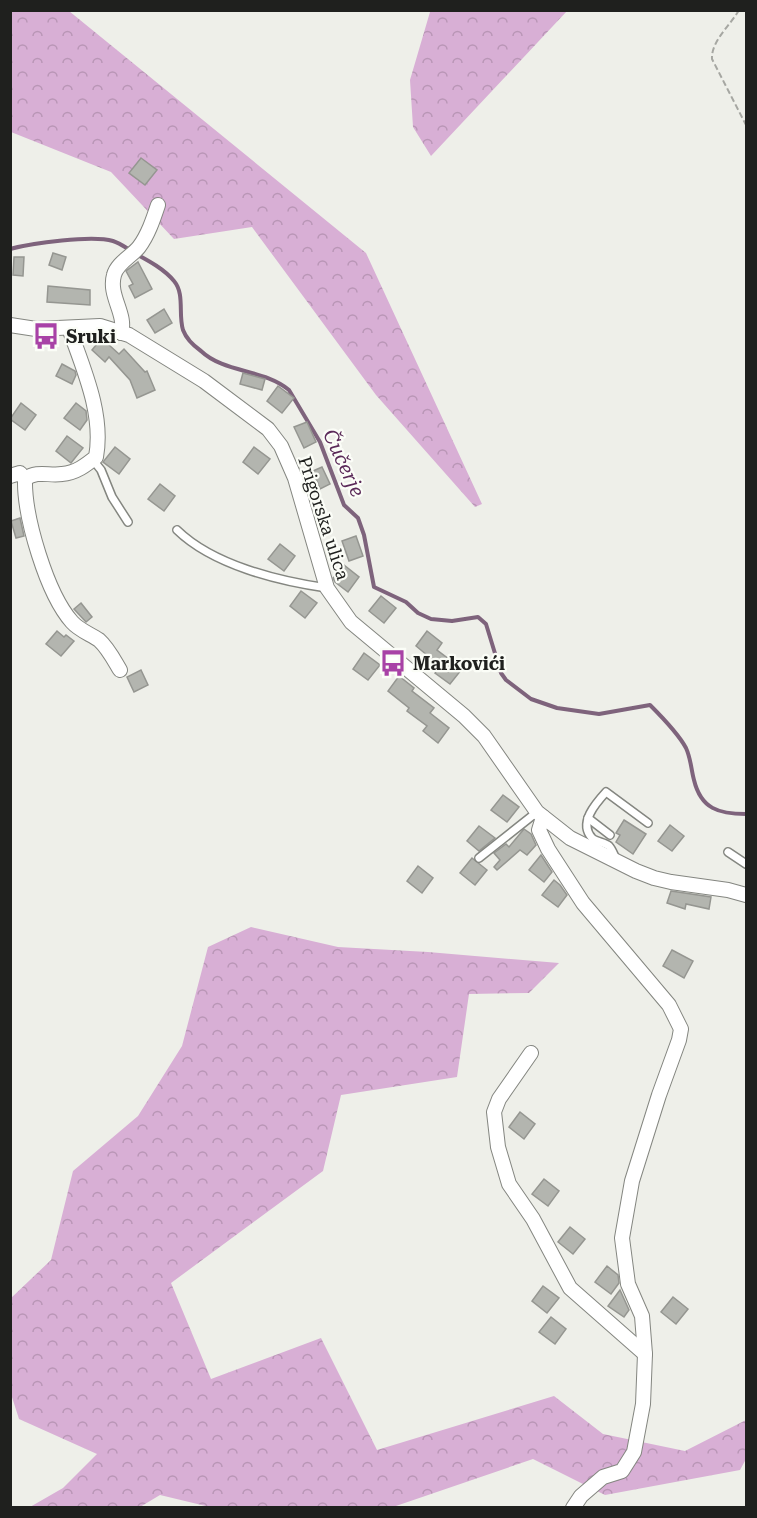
<svg xmlns="http://www.w3.org/2000/svg" width="757" height="1518" viewBox="0 0 757 1518" font-family="'Roboto Serif',serif">
<defs>
<pattern id="forest-crowns" width="20" height="18" patternUnits="userSpaceOnUse" patternTransform="scale(1.5)"><rect width="20" height="18" fill="#d8afd5"/><path d="M2 6a3 3 0 1 1 6 0M12 15a3 3 0 1 1 6 0" fill="none" stroke="#b996b6"/></pattern>
</defs>
<rect width="100%" height="100%" fill="#eeefe9"/>
<g fill="url(#forest-crowns)">
<path d="M10 11H69L366 253 482 504 475 507 376 395 252 227 174 239 111 172 11 132Z"/>
<path d="M423 11H567L431 156 413 127 410 80 430 12Z"/>
<path d="M251 927 338 947 428 952 559 963 529 993 469 994 457 1077 341 1095 323 1171 171 1283 211 1379 321 1338 377 1450 554 1396 603 1434 685 1451 746 1420V1459L740 1470 605 1495 533 1459 393 1507 214 1508 160 1495 140 1507H30L63 1488 97 1454 19 1419 11 1394 10 1299 51 1260 73 1171 138 1116 182 1046 208 947Z"/>
</g>
<g fill="none" stroke-linecap="round" stroke-linejoin="round">
<g stroke="#7e637c" stroke-width="4">
<path d="M10 249C32 243 92 235 113 241 119 243 125 247 130 250"/>
<path d="M136 254C149 261 164 269 174 281 185 294 178 314 183 330 186 338 194 346 201 351 224 373 264 369 289 390L320 442 344 505 358 518 364 535 374 587 406 602 418 613 431 619 452 621 478 617 486 624 501 673 506 680 531 699 557 708 599 714 650 705C662 717 678 733 686 748 691 759 691 769 694 780 701 809 719 814 746 814"/>
</g>
</g>
<g fill="#b3b5af" stroke="#959691" stroke-width="1.5">
<path d="M141 158 157 170 145 185 129 173Z"/>
<path d="M53 253 66 257 62 270 49 265Z"/>
<path d="M14 257H24L23 276 13 275Z"/>
<path d="M138 262 152 289 135 298 129 286 133 284 126 271Z"/>
<path d="M48 286 90 290V305L47 302Z"/>
<path d="M164 309 172 323 155 333 147 320Z"/>
<path d="M98 335 119 354 124 349 145 372 147 371 155 390 137 398 130 380 109 357 105 362 92 350 97 344 93 340Z"/>
<path d="M62 364 75 371 76 375 72 384 56 376Z"/>
<path d="M243 373 265 379 262 390 240 384Z"/>
<path d="M278 386 294 398 282 413 267 401Z"/>
<path d="M21 403 36 415 25 430 10 419Z"/>
<path d="M76 403 86 411 87 420 80 430 64 418Z"/>
<path d="M307 422 316 442 304 448 294 427Z"/>
<path d="M67 436 83 448 71 463 56 451Z"/>
<path d="M115 447 130 459 119 474 103 462Z"/>
<path d="M254 447 270 459 258 474 243 462Z"/>
<path d="M322 467 330 484 320 489 313 471Z"/>
<path d="M160 484 175 496 164 511 148 499Z"/>
<path d="M20 518 24 536 16 538 11 521Z"/>
<path d="M356 536 363 556 349 561 342 541Z"/>
<path d="M280 544 295 556 284 571 268 559Z"/>
<path d="M344 565 359 577 348 592 335 582 333 578Z"/>
<path d="M301 591 317 603 305 618 290 606Z"/>
<path d="M381 596 396 608 384 623 369 611Z"/>
<path d="M81 603 92 617 86 622 74 609Z"/>
<path d="M57 631 64 637 66 635 74 641 61 656 46 644Z"/>
<path d="M427 631 442 643 437 650 462 669 450 684 435 673 440 666 416 646Z"/>
<path d="M364 653 380 665 368 680 353 669Z"/>
<path d="M141 670 148 685 134 692 127 677Z"/>
<path d="M399 676 414 688 412 691 434 708 430 713 449 728 438 743 423 731 427 726 407 711 409 708 388 691Z"/>
<path d="M503 795 519 807 507 822 491 810Z"/>
<path d="M624 820 646 834 633 854 616 842 620 835 616 833Z"/>
<path d="M670 825 684 836 672 851 658 841Z"/>
<path d="M479 826 495 838 479 851 467 841Z"/>
<path d="M524 829 531 834 536 845 527 855 520 850 497 870 494 867 500 860 494 853 506 844 509 847Z"/>
<path d="M541 855 552 872 544 882 529 870Z"/>
<path d="M472 858 487 870 475 885 460 873Z"/>
<path d="M418 866 433 878 422 893 407 881Z"/>
<path d="M554 880 560 885 567 895 558 907 542 895Z"/>
<path d="M671 891 711 897 709 909 686 904 685 909 667 903Z"/>
<path d="M672 950 693 961 684 978 663 966Z"/>
<path d="M520 1112 535 1124 524 1139 509 1127Z"/>
<path d="M544 1179 559 1191 548 1206 532 1194Z"/>
<path d="M570 1227 585 1239 573 1254 558 1242Z"/>
<path d="M607 1266 618 1275 619 1283 611 1294 595 1282Z"/>
<path d="M543 1286 559 1298 547 1313 532 1301Z"/>
<path d="M620 1290 629 1310 624 1317 608 1306Z"/>
<path d="M673 1297 688 1309 676 1324 661 1312Z"/>
<path d="M551 1317 566 1329 555 1344 539 1332Z"/>
</g>
<g fill="none" stroke-linecap="round" stroke-linejoin="round">
<defs>
<g id="lane">
<path d="M93 460 101 470 112 497 128 522"/>
<path d="M177 530C213 565 278 581 327 588"/>
<path d="M588 818 610 835"/>
<path d="M728 852 746 864"/>
<path d="M479 858 537 812"/>
<path d="M616 859C614 855 612 849 609 846 604 842 596 842 592 838 578 823 596 803 606 792L648 823"/>
</g>
<g id="street">
<path d="M10 325 36 329 100 326 129 335 204 381 268 429 281 446 295 478 327 588 351 622 464 716 484 736 537 812 570 838 636 871 654 878 671 882 728 890 746 895"/>
<path d="M69 328C83 368 104 414 96 457 86 465 76 473 62 474 48 476 38 470 25 479 24 517 47 594 72 622 79 630 90 634 99 640 108 648 114 660 120 670"/>
<path d="M121 333C127 314 108 296 114 275 117 263 132 256 139 247 148 235 153 220 158 205"/>
<path d="M10 476 20 473 25 479"/>
<path d="M543 817 539 830 548 849 583 903 669 1005 681 1029 679 1040 659 1095 632 1181 622 1238 628 1284 642 1316 645 1354 643 1404 634 1452 622 1471 603 1477 581 1496 573 1508"/>
<path d="M531 1053 499 1099 494 1112 498 1147 509 1184 533 1219 570 1288 645 1354"/>
</g>
</defs>
<use href="#lane" stroke="#848680" stroke-width="10"/>
<use href="#street" stroke="#848680" stroke-width="16"/>
<path stroke="#a6a7a2" stroke-width="2" stroke-dasharray="6 3" stroke-linecap="butt" d="M739 10C730 26 711 41 712 59L746 125"/>
<use href="#lane" stroke="#fff" stroke-width="7"/>
<use href="#street" stroke="#fff" stroke-width="14"/>
</g>
<defs>
<symbol id="bus-bare" viewBox="-9 -9 18 18"><path d="M-5-6H5V4H4V6H2V4H-2V6H-4V4H-5ZM-3.5-4V0h7V-4ZM-3.5 1.2v1.5H-2V1.2ZM2 1.2v1.5H3.5V1.2Z" fill="#a842a6" stroke="#fbfdf7" stroke-width="2.5" paint-order="stroke"/></symbol>
</defs>
<g fill-rule="evenodd">
<use href="#bus-bare" x="27" y="317" width="38" height="38"/>
<use href="#bus-bare" x="374" y="644" width="38" height="38"/>
</g>
<g text-anchor="middle" dominant-baseline="central" stroke-width="4.5" stroke-linejoin="round" paint-order="stroke">
<g font-size="18" font-weight="bold" fill="#1f201e" stroke="#fbfdf7" text-anchor="start">
<text x="66" y="336">Sruki</text>
<text x="413" y="663">Markovići</text>
</g>
<g font-size="18" fill="#1f201e" stroke="#fbfdf7">
<text transform="translate(324 518) rotate(72)">Prigorska ulica</text>
</g>
<g font-size="20" font-style="italic" fill="#5b2a59" stroke="#fbfdf7">
<text transform="translate(344 463) rotate(65)">Čučerje</text>
</g>
</g>
<rect width="757" height="1518" fill="none" stroke="#1f201e" stroke-width="24"/>
</svg>
